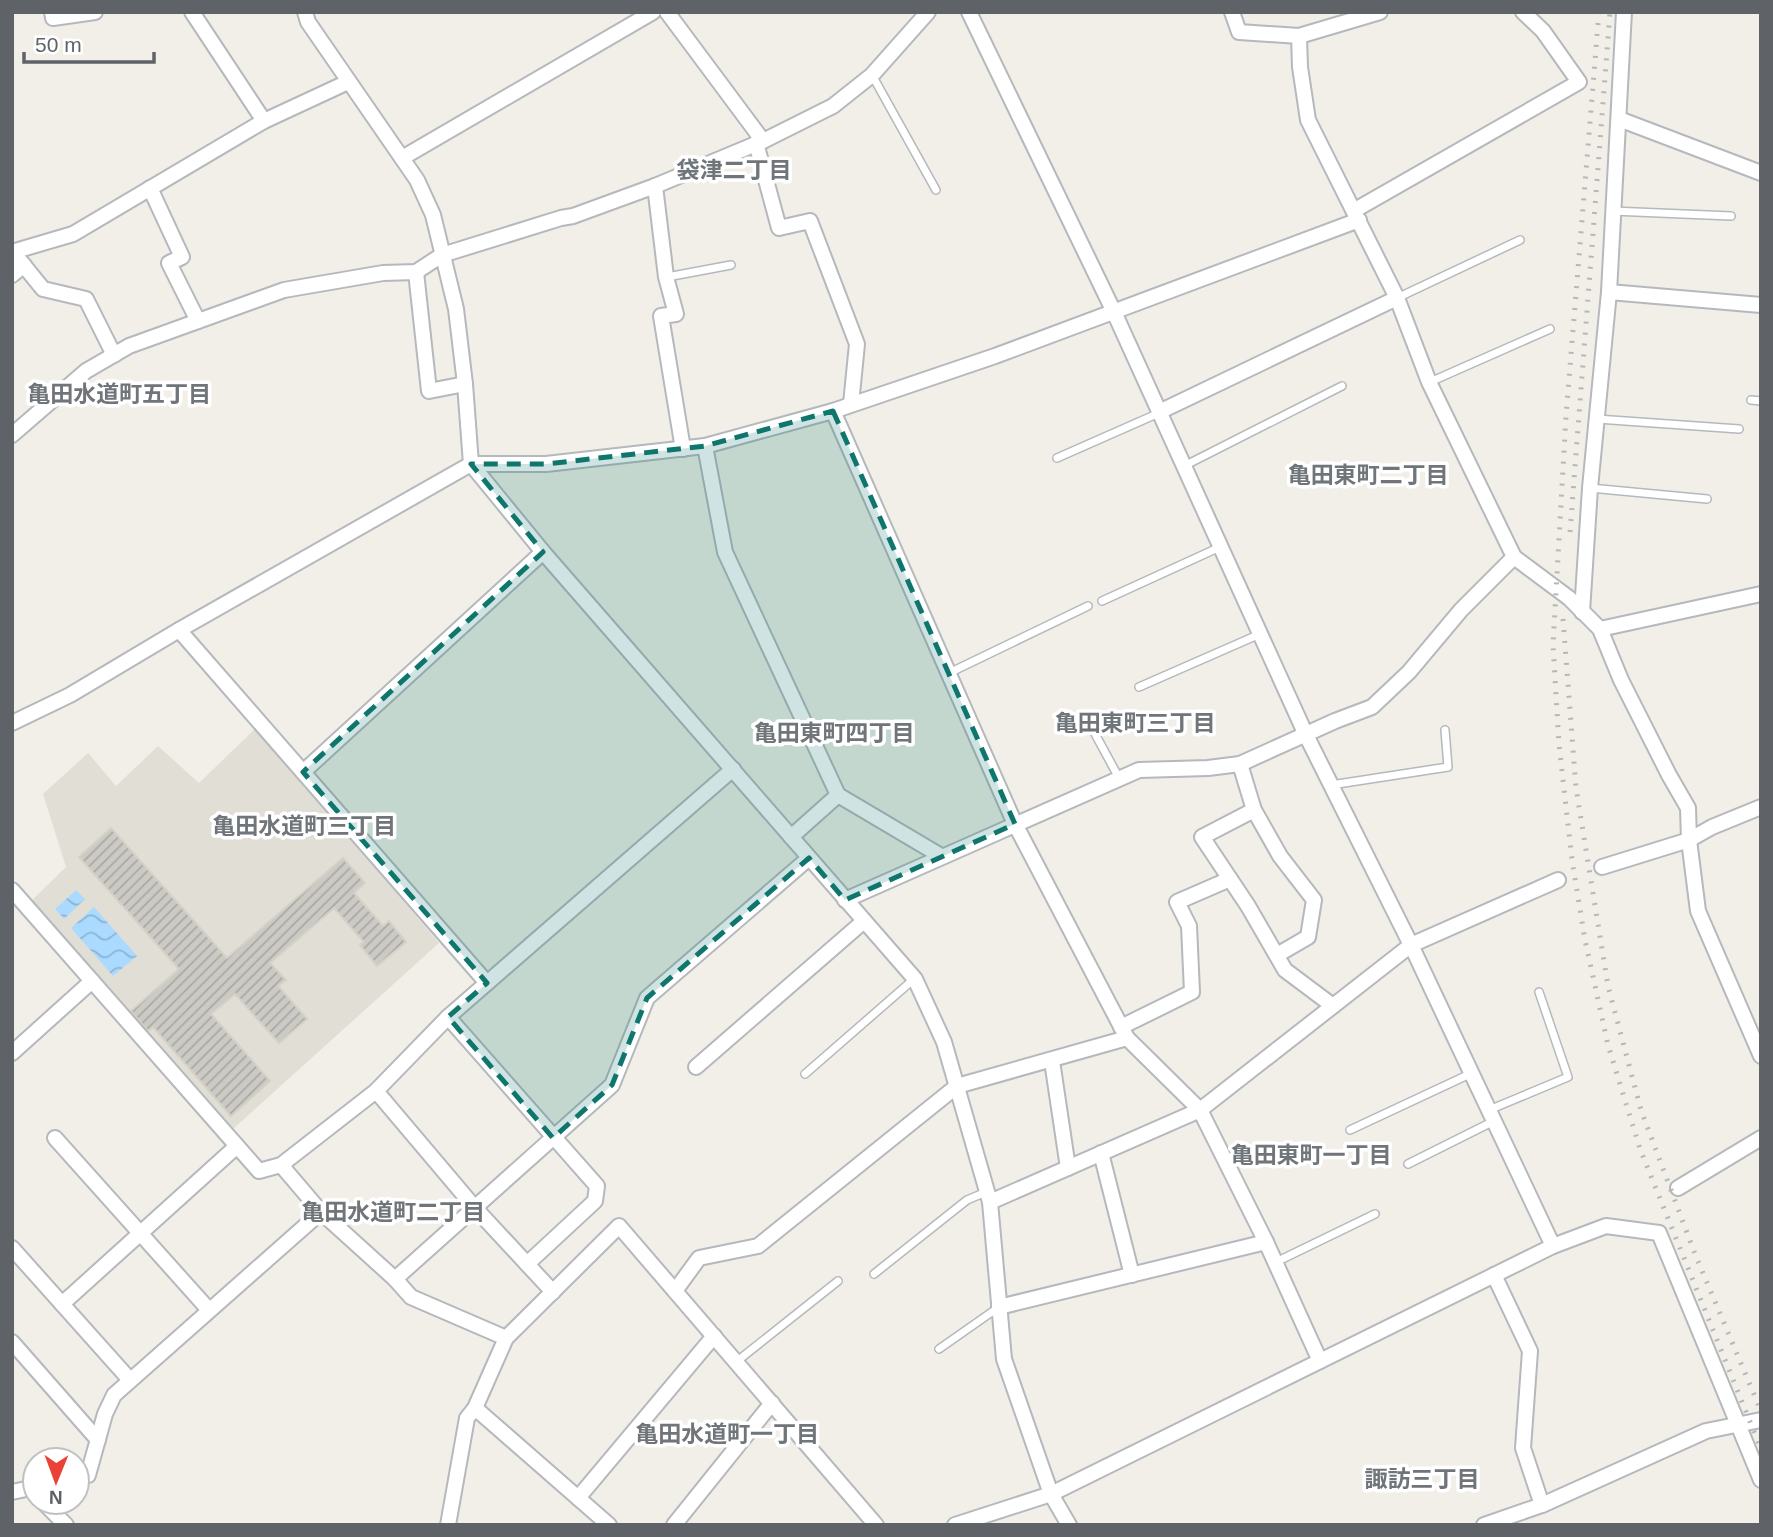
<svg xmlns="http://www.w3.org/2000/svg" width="1773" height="1537" viewBox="0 0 1773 1537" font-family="Helvetica,'Noto Sans JP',sans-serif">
<defs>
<pattern id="water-waves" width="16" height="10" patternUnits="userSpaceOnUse" patternTransform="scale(1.75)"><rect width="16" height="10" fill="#aadaff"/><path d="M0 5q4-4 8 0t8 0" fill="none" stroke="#8eb4d2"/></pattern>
<pattern id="building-hatch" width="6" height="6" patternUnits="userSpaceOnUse" patternTransform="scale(1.75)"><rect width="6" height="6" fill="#cccac5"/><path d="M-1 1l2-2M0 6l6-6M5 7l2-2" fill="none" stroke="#a9a8a4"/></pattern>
</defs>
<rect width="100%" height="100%" fill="#f1efe8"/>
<path fill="#e1ded6" d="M256 728 439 943 233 1129 28 904 66 867 43 794 88 753 116 786 158 746 199 783Z"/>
<g fill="url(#water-waves)">
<path d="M76 890 85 899 64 919 55 909Z"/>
<path d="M94 907 137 956 113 976 71 928Z"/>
</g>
<path fill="url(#building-hatch)" stroke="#d6d1c6" stroke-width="2" d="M111 828 227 958 343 858 365 883 354 893 383 926 389 921 406 942 377 966 360 945 364 942 334 908 270 963 286 980 278 986 307 1019 279 1043 235 994 211 1014 270 1081 231 1116 153 1027 148 1031 131 1011 179 969 79 857Z"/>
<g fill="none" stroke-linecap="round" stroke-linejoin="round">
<defs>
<g id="lane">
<path d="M872 75 936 190"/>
<path d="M1612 211 1731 216"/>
<path d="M667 277 731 265"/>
<path d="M1397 298 1520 240"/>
<path d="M1430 382 1550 329"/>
<path d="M1751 400 1761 401"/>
<path d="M1597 419 1739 429"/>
<path d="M1057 458 1159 413"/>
<path d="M1184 466 1342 386"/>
<path d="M1590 488 1707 499"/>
<path d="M1102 601 1220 547"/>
<path d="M949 673 1088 606"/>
<path d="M1139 687 1260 634"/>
<path d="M1087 719 1119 778"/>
<path d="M1331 785 1448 767 1445 730"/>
<path d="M805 1074 914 979"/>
<path d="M1489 1110 1568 1077 1539 992"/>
<path d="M1350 1130 1472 1073"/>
<path d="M1408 1164 1494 1121"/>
<path d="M1276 1262 1375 1214"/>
<path d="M874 1274 967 1200 986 1192"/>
<path d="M939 1349 999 1307"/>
<path d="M736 1362 838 1281"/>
</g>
<g id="street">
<path d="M52 12 53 18 95 12"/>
<path d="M192 12 264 121"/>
<path d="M305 12 308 22 417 180 433 215 456 309 465 384 471 464 543 552 915 979 944 1042 990 1202 1004 1359 1051 1494 1069 1525"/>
<path d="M667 12 763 141"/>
<path d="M969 12 1114 312 1306 735 1411 945 1553 1246"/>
<path d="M1232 12 1239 32 1299 36 1300 67 1308 120 1397 298 1429 382 1514 557 1569 598 1600 629 1621 680 1669 775 1688 808 1689 840 1698 911 1761 1056"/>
<path d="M1299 36 1380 12"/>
<path d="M1619 119 1761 173"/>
<path d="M756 143 779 228 810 221 857 344 851 404"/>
<path d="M402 158 653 12"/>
<path d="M655 186 666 277 676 314 661 316 683 449"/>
<path d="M150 188 182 257 169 263 198 321"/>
<path d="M1355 210 1579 82 1543 31 1523 12"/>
<path d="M12 252 73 234 264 121 348 82"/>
<path d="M13 252 43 289 86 299 114 355"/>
<path d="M416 272 429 391 465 384"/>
<path d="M12 275 24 265"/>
<path d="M1609 292 1761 305"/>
<path d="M833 411 1015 824 1127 1038 1200 1110 1266 1242 1320 1361"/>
<path d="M1159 412 1397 298"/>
<path d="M12 435 86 371 129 346 284 290 383 273 416 272 442 255 561 218 573 216 655 186 763 141 833 106 872 75 928 12"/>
<path d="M705 446 725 552 838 795 791 837"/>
<path d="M1582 612 1590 488 1609 292 1624 12"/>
<path d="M1600 629 1761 594"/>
<path d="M179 630 487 983"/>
<path d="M12 723 70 695 179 630 471 464H546L705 446 833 411 995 356 1359 220"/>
<path d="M1240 764 1254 810 1280 856 1314 900 1308 937 1277 955"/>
<path d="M303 772 543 552"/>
<path d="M838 795 941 856"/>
<path d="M1254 810 1202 837 1248 906 1285 970 1333 1006"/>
<path d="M1602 867 1689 840 1712 827 1761 807"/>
<path d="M12 890 259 1171 281 1165 376 1091 448 1017 733 769"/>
<path d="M845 900 1139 770 1208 768 1240 764 1335 721 1372 707 1409 672 1461 610 1514 557"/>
<path d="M448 1017 597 1186 595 1201 527 1264"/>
<path d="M1121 1027 1192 992 1189 926 1177 902 1230 879"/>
<path d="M12 1053 92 981"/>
<path d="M1052 1061 1068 1168"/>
<path d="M696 1067 864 921"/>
<path d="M376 1091 475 1208 553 1292"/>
<path d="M55 1138 209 1310"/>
<path d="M1101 1153 1132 1275"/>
<path d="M281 1165 321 1212 395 1279 411 1297 506 1338"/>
<path d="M1678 1188 1761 1138"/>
<path d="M990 1202 1200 1110 1411 945 1558 880"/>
<path d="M12 1248 130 1380"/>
<path d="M1494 1275 1530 1351 1523 1448 1542 1505"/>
<path d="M395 1279 612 1085 647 998 809 858"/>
<path d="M675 1291 699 1258 758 1246 957 1086 1127 1038"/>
<path d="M62 1304 237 1146"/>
<path d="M999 1307 1266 1242"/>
<path d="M12 1342 98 1440"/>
<path d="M475 1408 609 1525"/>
<path d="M77 1477 88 1475 105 1414 114 1395 321 1212"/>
<path d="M12 1492 35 1487"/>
<path d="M578 1498 714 1336"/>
<path d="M43 1502 66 1525"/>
<path d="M448 1525 467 1418 475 1408 506 1338 619 1226 876 1525"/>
<path d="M674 1525 772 1403"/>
<path d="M955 1525 1051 1494 1553 1246 1606 1226 1659 1233 1761 1480"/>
<path d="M1484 1525 1542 1505 1706 1431 1761 1420"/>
</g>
</defs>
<use href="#lane" stroke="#b5b8bc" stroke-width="10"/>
<use href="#street" stroke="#b5b8bc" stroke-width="18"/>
<use href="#lane" stroke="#fff" stroke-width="7"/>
<use href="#street" stroke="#fff" stroke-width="14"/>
<g stroke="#b6b7b8" stroke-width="5" stroke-dasharray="2 9" stroke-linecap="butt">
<path d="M1599 12 1566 416 1553 645 1559 744 1572 860 1585 940 1608 1045 1640 1149 1761 1449"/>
<path d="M1570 532 1610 12"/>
<path d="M1563 619 1576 788 1608 986 1641 1110 1695 1254 1761 1411"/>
</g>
</g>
<path fill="#0f766e" fill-opacity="0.2" stroke="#0f766e" stroke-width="5" stroke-dasharray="14 9" stroke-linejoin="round" d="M833 411 1015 824 845 900 809 858 647 998 612 1085 553 1138 448 1017 487 983 303 772 543 552 471 464H546L705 446Z"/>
<g text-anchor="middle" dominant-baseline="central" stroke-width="7" stroke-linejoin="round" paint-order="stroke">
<g font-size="23" font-weight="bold" fill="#70757a" stroke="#fff">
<text x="734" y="170">袋津二丁目</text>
<text x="119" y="394">亀田水道町五丁目</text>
<text x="1368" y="475">亀田東町二丁目</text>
<text x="1135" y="723">亀田東町三丁目</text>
<text x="834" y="733">亀田東町四丁目</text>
<text x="304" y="826">亀田水道町三丁目</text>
<text x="1311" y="1155">亀田東町一丁目</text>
<text x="393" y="1212">亀田水道町二丁目</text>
<text x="727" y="1434">亀田水道町一丁目</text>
<text x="1422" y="1479">諏訪三丁目</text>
</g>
</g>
<rect width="1773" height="1537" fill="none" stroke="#5f6368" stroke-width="28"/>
<g transform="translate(56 1481) rotate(181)"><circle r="33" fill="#ffffff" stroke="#bfc1c3" stroke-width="2"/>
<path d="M0-5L12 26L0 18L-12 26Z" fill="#ea4335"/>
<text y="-10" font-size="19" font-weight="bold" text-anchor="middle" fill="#5f6368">N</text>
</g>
<path d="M24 52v10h130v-10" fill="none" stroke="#5f6368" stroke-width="3.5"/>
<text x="35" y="52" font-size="21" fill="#5f6368" stroke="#ffffff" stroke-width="5" paint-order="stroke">50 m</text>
</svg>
